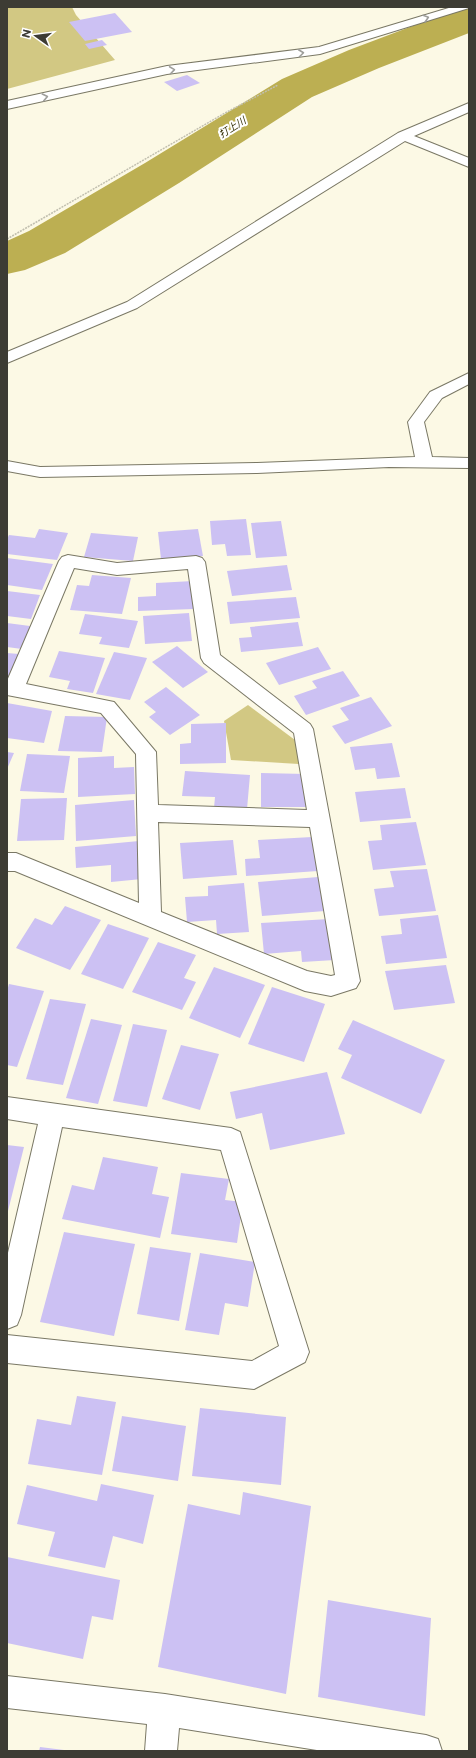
<svg xmlns="http://www.w3.org/2000/svg" width="476" height="1758" viewBox="0 0 476 1758" font-family="Commissioner,'Noto Sans JP',sans-serif">
<rect width="100%" height="100%" fill="#fcf9e5"/>
<g fill="#d2c883">
<path d="M7 7H72L76 15 115 60 7 89Z"/>
<path d="M248 705 299 743V764L231 760 224 721Z"/>
</g>
<g fill="none" stroke-linecap="round" stroke-linejoin="round">
<path fill="#bcaf52" fill-rule="evenodd" d="M469 7V33L379 68 312 97 179 183 65 253 25 270 7 274V241L29 231 145 163 282 79 349 50 455 10Z"/>
</g>
<g fill="#ccc1f3">
<path d="M115 13 132 32 85 41 69 22Z"/>
<path d="M102 40 107 45 89 49 85 44Z"/>
<path d="M187 75 200 83 177 91 164 82Z"/>
<path d="M246 519 251 555 227 556 225 544 212 545 210 521Z"/>
<path d="M281 521 287 556 256 558 251 523Z"/>
<path d="M39 529 68 533 57 560 7 554V539L9 535 35 538Z"/>
<path d="M198 529 203 556 161 559 158 532Z"/>
<path d="M91 533 138 537 133 561 84 557Z"/>
<path d="M7 558 53 564 42 590 7 585Z"/>
<path d="M287 565 292 590 232 596 227 571Z"/>
<path d="M92 575 131 578 122 614 70 610 77 585 89 586Z"/>
<path d="M193 581 194 609 138 611V597L156 596V583Z"/>
<path d="M7 591 40 595 31 619 7 616Z"/>
<path d="M296 597 300 618 230 624 227 602Z"/>
<path d="M189 613 192 641 145 644 143 616Z"/>
<path d="M85 614 138 621 129 648 99 644 102 637 79 634Z"/>
<path d="M298 622 303 646 241 652 239 638 252 637 250 627Z"/>
<path d="M7 623 30 626 22 649 7 647Z"/>
<path d="M177 646 208 672 183 688 152 662Z"/>
<path d="M318 647 331 669 279 685 266 663Z"/>
<path d="M59 651 105 658 93 693 67 689 70 681 49 677Z"/>
<path d="M114 652 147 658 130 700 96 694Z"/>
<path d="M7 653 19 654 7 681Z"/>
<path d="M343 671 360 696 306 715 294 696 317 688 312 681Z"/>
<path d="M166 687 200 715 170 735 149 717 156 712 144 702Z"/>
<path d="M371 697 392 726 345 744 332 726 349 720 340 708Z"/>
<path d="M7 703 52 711 44 743 7 738Z"/>
<path d="M65 716 107 717 102 752 58 751Z"/>
<path d="M226 723V763L180 764V744L191 743V724Z"/>
<path d="M392 743 400 777 377 779 375 768 355 770 350 747Z"/>
<path d="M7 752 14 753 7 769Z"/>
<path d="M27 754 70 756 64 793 20 791Z"/>
<path d="M114 756V768L134 767 135 794 78 797V758Z"/>
<path d="M185 771 250 775 247 809 214 808 215 797 182 796Z"/>
<path d="M261 773 306 774V807H261Z"/>
<path d="M405 788 411 818 360 822 355 792Z"/>
<path d="M67 798 64 840 17 841 21 799Z"/>
<path d="M134 800 136 836 76 841 75 805Z"/>
<path d="M416 822 426 865 373 870 368 841 382 840 380 825Z"/>
<path d="M312 837 318 871 246 876 245 859 260 858 258 840Z"/>
<path d="M233 840 237 875 183 879 180 843Z"/>
<path d="M139 841 142 879 111 882V865L76 868 75 847Z"/>
<path d="M427 869 436 911 379 916 374 889 394 887 390 871Z"/>
<path d="M318 877 325 911 262 916 258 882Z"/>
<path d="M244 883 249 932 217 934 216 920 187 922 185 897 208 896V886Z"/>
<path d="M65 906 101 920 70 970 16 948 35 918 52 925Z"/>
<path d="M438 915 447 958 386 964 381 936 402 934 400 919Z"/>
<path d="M329 919 335 960 302 962 301 951 264 954 261 923Z"/>
<path d="M108 924 149 938 123 989 81 974Z"/>
<path d="M158 942 196 955 184 978 196 982 182 1010 132 992Z"/>
<path d="M446 965 455 1003 394 1010 385 971Z"/>
<path d="M214 967 265 985 240 1038 189 1018Z"/>
<path d="M9 984 44 991 17 1067 7 1065V991Z"/>
<path d="M272 987 325 1004 304 1062 248 1044Z"/>
<path d="M50 999 86 1004 63 1085 26 1079Z"/>
<path d="M91 1019 122 1025 98 1104 66 1098Z"/>
<path d="M353 1020 445 1060 421 1114 341 1078 352 1055 338 1049Z"/>
<path d="M133 1024 167 1030 147 1107 113 1101Z"/>
<path d="M181 1045 219 1054 200 1110 162 1099Z"/>
<path d="M327 1072 345 1134 270 1150 262 1113 236 1119 230 1092Z"/>
<path d="M7 1145 24 1147 8 1211H7Z"/>
<path d="M103 1157 158 1167 152 1194 169 1197 160 1238 62 1219 72 1185 94 1190Z"/>
<path d="M181 1173 229 1179 225 1200 243 1202 237 1243 171 1234Z"/>
<path d="M64 1232 135 1244 114 1336 40 1322Z"/>
<path d="M150 1247 191 1253 179 1321 137 1314Z"/>
<path d="M200 1253 255 1262 248 1307 225 1303 219 1335 185 1330Z"/>
<path d="M77 1396 116 1402 102 1475 28 1464 37 1419 71 1425Z"/>
<path d="M200 1408 286 1417 281 1485 192 1476Z"/>
<path d="M122 1416 186 1426 178 1481 112 1471Z"/>
<path d="M101 1484 154 1495 143 1544 113 1536 105 1568 48 1556 55 1532 17 1524 27 1485 97 1501Z"/>
<path d="M243 1492 311 1506 286 1694 158 1667 188 1504 240 1515Z"/>
<path d="M7 1557 120 1580 113 1620 92 1616 83 1659 7 1643Z"/>
<path d="M328 1600 431 1618 425 1716 318 1697Z"/>
<path d="M40 1747 64 1750V1751H39Z"/>
</g>
<g fill="none" stroke-linecap="round" stroke-linejoin="round">
<defs>
<g id="minor">
<path d="M452 7 469 8 320 54 167 74 7 109V101L167 66 319 47Z"/>
<path d="M469 103V112L414 136 469 158V167L405 141 137 308 7 363V352L127 302 398 133Z"/>
<path d="M469 373V384L442 398 424 422 432 457 469 458V468L389 467 257 473 40 477 7 471V461L40 467 257 463 415 457 408 422 430 392Z"/>
<path d="M68 555 117 563 196 556 202 558 205 562 220 655 310 724 313 729 360 981 356 988 331 996 305 991 15 871H7V853H16L139 903 136 754 101 713 7 695V681L59 561 62 557ZM74 568 117 575 188 569 201 658 204 663 294 733 307 810 158 805 156 752 114 702 26 684ZM158 822 310 827 335 975 331 976 307 971 161 912Z"/>
<path d="M7 1097 231 1128 240 1132 309 1352 305 1362 254 1389 7 1363V1335L252 1361 279 1346 221 1150 62 1127 21 1315 17 1325 7 1329V1257L38 1124 7 1119Z"/>
<path d="M7 1676 165 1694 426 1735 438 1739 442 1751H323L179 1728 177 1751H145L147 1724 7 1708Z"/>
</g>
</defs>
<use href="#minor" stroke="#7a7865" stroke-width="2"/>
<path stroke="#c1bfaf" stroke-width="1.5" stroke-dasharray="2 1" stroke-linecap="butt" d="M7 239 225 113 278 85"/>
<use href="#minor" fill="#fff" fill-rule="evenodd"/>
</g>
<defs><path id="oneway-chevron" d="M-2-3.5L2.5 0L-2 3.5" fill="none" stroke-width="1.6" stroke-linecap="round" stroke-linejoin="round"/></defs>
<g stroke="#9e9e9a">
<use href="#oneway-chevron" transform="translate(426 18) rotate(-17)"/>
<use href="#oneway-chevron" transform="translate(301 53) rotate(-7)"/>
<use href="#oneway-chevron" transform="translate(172 70) rotate(-8)"/>
<use href="#oneway-chevron" transform="translate(45 97) rotate(-12)"/>
</g>
<g text-anchor="middle" dominant-baseline="central" stroke-width="4" stroke-linejoin="round" paint-order="stroke">
<g font-size="10" font-style="italic" fill="#3b360d" stroke="#fff">
<text transform="translate(232 127) rotate(-32)">打上川</text>
</g>
</g>
<rect width="476" height="1758" fill="none" stroke="#3d3c34" stroke-width="16"/>
<g transform="translate(36 36) rotate(284)" stroke="#ffffff" stroke-width="3" paint-order="stroke">
<path d="M0-3L7 15L0 10L-7 15Z" fill="#3d3c34"/>
<text y="-6" font-size="11" font-weight="bold" text-anchor="middle" fill="#3d3c34">N</text>
</g>
</svg>
